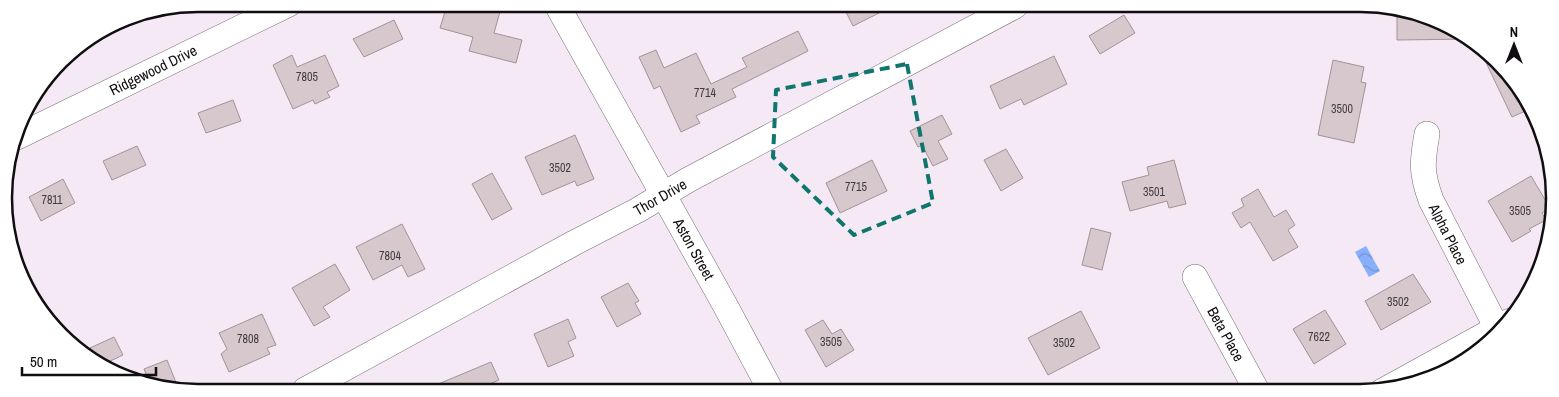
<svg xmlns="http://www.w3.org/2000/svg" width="1559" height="397" viewBox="0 0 1559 397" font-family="'Archivo Narrow',sans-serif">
<defs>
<pattern id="water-waves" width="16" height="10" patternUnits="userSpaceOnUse" patternTransform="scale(1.25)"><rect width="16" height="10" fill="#87affc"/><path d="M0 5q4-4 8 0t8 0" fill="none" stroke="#7495d7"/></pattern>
</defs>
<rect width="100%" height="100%" fill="#f4e9f4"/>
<path fill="url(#water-waves)" d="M1366 246 1380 271 1369 277 1355 252Z"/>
<g fill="#d7c8cd" stroke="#a19397">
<path d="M447 5H487L501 8 494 33 522 40 516 63 469 51 473 37 440 28Z"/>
<path d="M843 6H893L853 26Z"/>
<path d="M1397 7 1468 36 1471 39 1397 40Z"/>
<path d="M1124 15 1135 33 1100 54 1089 36Z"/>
<path d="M394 20 403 39 364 57 353 39Z"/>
<path d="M798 31 808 51 732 89 736 97 696 116 700 123 681 132 660 86 654 89 639 57 656 50 664 68 696 53 711 84 747 67 742 58Z"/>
<path d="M1483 51 1522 90 1530 109 1512 117 1481 52Z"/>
<path d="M292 55 297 67 325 55 339 86 327 92 330 97 315 104 313 100 293 109 273 65Z"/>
<path d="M1054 56 1067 84 1024 105 1021 99 1000 109 990 86Z"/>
<path d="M1333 60 1364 67 1361 82 1366 83 1354 143 1318 135Z"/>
<path d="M233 100 241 121 206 133 198 113Z"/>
<path d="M942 115 952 134 938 141 948 159 933 166 922 145 918 147 910 131Z"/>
<path d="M575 135 594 179 577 186 575 181 542 195 525 157Z"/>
<path d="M137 146 146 165 112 180 103 161Z"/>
<path d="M1006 149 1023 178 1001 191 984 160Z"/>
<path d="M872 160 887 191 840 213 826 183Z"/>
<path d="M1174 160 1186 204 1169 208 1167 201 1130 211 1122 182 1149 175 1147 167Z"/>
<path d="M492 173 512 209 492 220 472 184Z"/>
<path d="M1531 176 1550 208 1542 213 1546 220 1529 229 1531 231 1512 242 1488 201Z"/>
<path d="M63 179 75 203 41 221 29 197Z"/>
<path d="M1258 189 1274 217 1286 210 1295 225 1288 230 1298 247 1273 261 1250 222 1241 228 1232 213 1244 206 1241 199Z"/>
<path d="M402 224 425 269 408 277 402 265 373 280 356 247Z"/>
<path d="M1091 228 1111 233 1102 270 1082 265Z"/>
<path d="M335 264 350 290 323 307 330 317 314 326 292 288Z"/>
<path d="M1413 274 1431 302 1381 330 1365 301Z"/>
<path d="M628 283 639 301 635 303 641 314 617 327 601 297Z"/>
<path d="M1325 310 1346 344 1314 364 1293 329Z"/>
<path d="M1081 311 1100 348 1048 375 1028 338Z"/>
<path d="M262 314 276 345 267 348 270 354 229 372 221 354 227 349 219 333Z"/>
<path d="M568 319 576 338 568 342 574 356 548 367 534 334Z"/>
<path d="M823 320 832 334 841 329 854 350 826 367 805 330Z"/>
<path d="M114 337 123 355 102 365 98 364 90 348Z"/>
<path d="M167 360 179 390H161L151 386 144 369Z"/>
<path d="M491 362 499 380 476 390H424Z"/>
</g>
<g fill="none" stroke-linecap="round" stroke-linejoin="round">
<defs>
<g id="minor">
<path d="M557 5 725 305 771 391"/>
<path d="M1427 134C1422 162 1421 173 1431 200L1497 328"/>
<path d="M17 137 289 4"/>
<path d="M1195 277 1257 391"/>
<path d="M305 390 574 243 638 210 688 180 1015 6"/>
<path d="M1381 392 1510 321"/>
</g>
</defs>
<use href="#minor" stroke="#786f79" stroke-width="26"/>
<use href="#minor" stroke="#fff" stroke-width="25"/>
</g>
<path fill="none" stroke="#0f766e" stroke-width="4" stroke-dasharray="10 6" stroke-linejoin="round" d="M907 64 933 203 854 235 773 157 776 90Z"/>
<g text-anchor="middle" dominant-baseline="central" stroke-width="4" stroke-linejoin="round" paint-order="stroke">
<g font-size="12" fill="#423c40">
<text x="307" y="77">7805</text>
<text x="705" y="93">7714</text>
<text x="1342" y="109">3500</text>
<text x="560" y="168">3502</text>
<text x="856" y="187">7715</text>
<text x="1154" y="192">3501</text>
<text x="52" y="200">7811</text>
<text x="1520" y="211">3505</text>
<text x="390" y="256">7804</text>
<text x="1398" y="302">3502</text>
<text x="1319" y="337">7622</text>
<text x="248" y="339">7808</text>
<text x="831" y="342">3505</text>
<text x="1064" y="343">3502</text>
</g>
<g font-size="15" fill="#110e11" stroke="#fff">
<text transform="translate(153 70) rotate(-26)">Ridgewood Drive</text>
<text transform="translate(660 197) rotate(-30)">Thor Drive</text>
<text transform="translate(1448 234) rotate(63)">Alpha Place</text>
<text transform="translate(694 249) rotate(61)">Aston Street</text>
<text transform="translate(1226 334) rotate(61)">Beta Place</text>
</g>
</g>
<path d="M0 0H1559V397H0ZM198 12H1360A186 186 0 0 1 1546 198V198A186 186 0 0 1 1360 384H198A186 186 0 0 1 12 198V198A186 186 0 0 1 198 12Z" fill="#fff" fill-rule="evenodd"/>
<path fill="none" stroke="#110e11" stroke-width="2.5" d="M198 12H1360A186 186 0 0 1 1546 198V198A186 186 0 0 1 1360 384H198A186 186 0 0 1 12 198V198A186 186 0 0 1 198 12Z"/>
<g transform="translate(1514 45)" stroke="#ffffff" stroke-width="4" paint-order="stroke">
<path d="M0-4L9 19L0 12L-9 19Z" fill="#110e11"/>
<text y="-8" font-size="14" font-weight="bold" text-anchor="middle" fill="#110e11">N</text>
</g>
<path d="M22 367v8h134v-8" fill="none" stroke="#110e11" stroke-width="2.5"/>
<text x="30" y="367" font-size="15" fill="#110e11" stroke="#ffffff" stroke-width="4" paint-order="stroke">50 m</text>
</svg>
